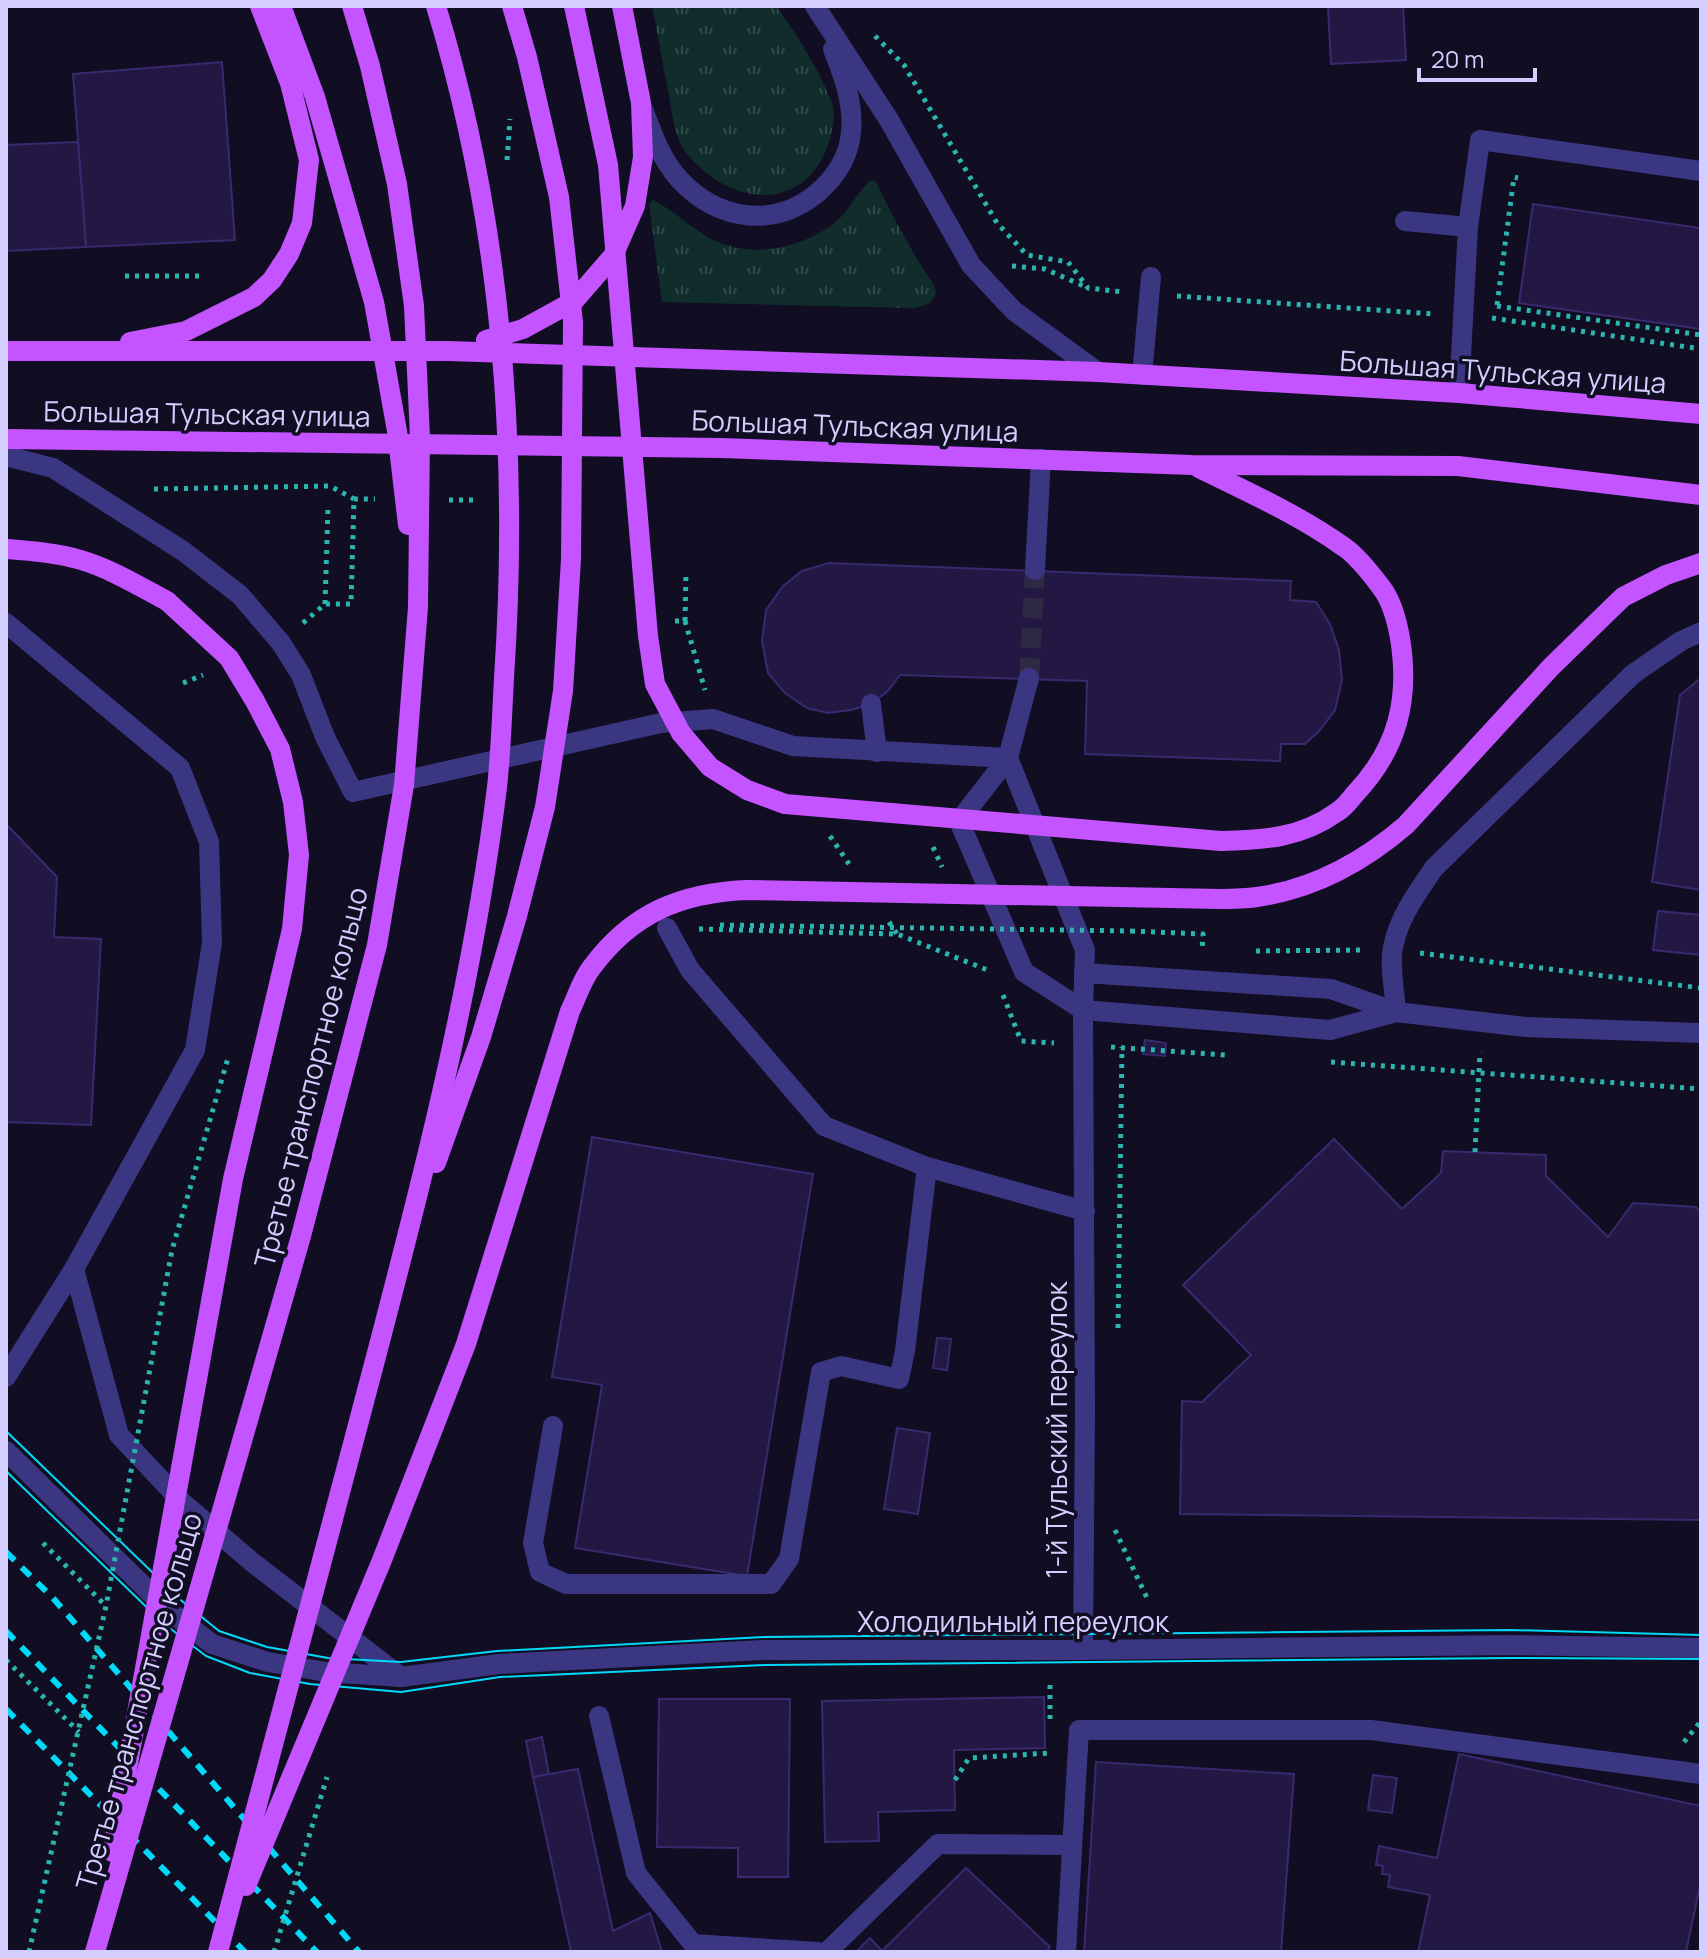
<svg xmlns="http://www.w3.org/2000/svg" width="1707" height="1958" viewBox="0 0 1707 1958" font-family="Manrope,sans-serif">
<defs>
<pattern id="grass-tufts" width="24" height="20" patternUnits="userSpaceOnUse" patternTransform="scale(2)"><rect width="24" height="20" fill="#102c2b"/><path d="M3 7l-1-3M5 7V3M7 7l1-3M15 17l-1-3M17 17v-4M19 17l1-3" fill="none" stroke="#32494b"/></pattern>
</defs>
<rect width="100%" height="100%" fill="#110d22"/>
<g fill="url(#grass-tufts)">
<path d="M652 6H776C795 32 813 60 826 89 828 95 832 101 833 106 836 119 831 136 827 148 806 202 751 208 708 174 699 167 689 158 683 148 674 134 672 112 669 96 663 66 658 36 652 6Z"/>
<path d="M872 180 876 182C891 213 907 243 925 272 930 279 937 287 935 295 932 305 922 306 914 308L662 302 649 204 653 200C673 210 690 227 709 238 750 260 802 249 837 221 850 210 860 187 872 180Z"/>
</g>
<g fill="#221843" stroke="#392a70" stroke-width="2">
<path d="M1328 6H1403L1406 60 1331 64Z"/>
<path d="M222 62 235 240 86 247 73 74Z"/>
<path d="M78 142 86 247 6 251V145Z"/>
<path d="M1533 204 1701 228V329L1519 303Z"/>
<path d="M829 563 1291 581 1290 600 1316 602 1330 624 1339 650 1342 680 1335 710 1320 730 1305 744H1281L1280 761 1085 754 1087 681 900 675 888 691 871 704 851 710 828 713 807 708 785 693 768 673 762 641 766 610 783 586 802 571Z"/>
<path d="M1701 678V890L1652 882 1680 695Z"/>
<path d="M6 824 57 877 54 937 101 939 91 1125 6 1122Z"/>
<path d="M1658 911 1701 915V955L1653 950Z"/>
<path d="M1145 1040 1166 1043 1165 1056 1143 1054Z"/>
<path d="M592 1137 813 1174 747 1576 575 1548 602 1385 552 1377Z"/>
<path d="M1334 1139 1402 1209 1441 1173 1443 1151 1546 1155V1176L1608 1237 1633 1203 1696 1207 1701 1213V1520L1180 1514 1182 1401 1202 1402 1251 1355 1183 1285Z"/>
<path d="M937 1338 951 1339 947 1370 933 1368Z"/>
<path d="M897 1428 930 1433 918 1514 884 1509Z"/>
<path d="M1044 1697 1045 1748 954 1750 955 1810 878 1812 879 1841 825 1842 822 1701Z"/>
<path d="M659 1699H790L788 1877H738V1848L657 1847Z"/>
<path d="M542 1737 549 1774 533 1777 526 1741Z"/>
<path d="M1459 1754 1701 1806V1881L1686 1952H1418L1430 1895 1388 1887 1390 1875 1382 1874 1383 1866 1376 1865 1379 1846 1437 1858Z"/>
<path d="M1096 1762 1294 1774 1281 1952H1084Z"/>
<path d="M578 1769 613 1931 650 1913 662 1952H571L533 1777Z"/>
<path d="M1373 1775 1397 1778 1392 1813 1368 1810Z"/>
<path d="M966 1868 1050 1947 1046 1952H856L870 1938 882 1951Z"/>
</g>
<g fill="none" stroke-linecap="round" stroke-linejoin="round">
<path stroke="#2e2a43" stroke-width="20" stroke-dasharray="20 10" stroke-linecap="butt" d="M1029 678 1035 570"/>
<g stroke="#2bb5b0" stroke-width="5" stroke-dasharray="4 6" stroke-linecap="butt">
<path d="M875 36 904 65 997 223 1027 255 1068 262 1088 288 1123 292"/>
<path d="M507 160 510 119"/>
<path d="M1012 266 1045 269 1086 287"/>
<path d="M125 276H203"/>
<path d="M1177 296 1434 314"/>
<path d="M1497 305 1514 177 1518 178"/>
<path d="M1497 306 1701 335"/>
<path d="M1492 318 1701 349"/>
<path d="M154 489 330 486 354 499"/>
<path d="M449 500H479"/>
<path d="M325 604 328 506"/>
<path d="M675 621H685L705 690"/>
<path d="M685 621 686 571"/>
<path d="M303 623 325 604H351L354 499H375"/>
<path d="M183 683 203 675"/>
<path d="M830 836 849 864"/>
<path d="M933 847 942 867"/>
<path d="M889 922 897 934"/>
<path d="M699 929 897 934 990 971"/>
<path d="M1131 931 1203 934 1202 951"/>
<path d="M1256 951 1362 950"/>
<path d="M1420 953 1701 988"/>
<path d="M1003 995 1021 1041 1054 1043"/>
<path d="M1111 1047 1225 1055"/>
<path d="M1331 1062 1701 1089"/>
<path d="M1475 1152 1480 1052"/>
<path d="M1118 1328 1122 1047"/>
<path d="M1115 1530 1147 1598"/>
<path d="M43 1543 106 1606"/>
<path d="M6 1660 79 1732"/>
<path d="M1050 1719V1684"/>
<path d="M1684 1742 1701 1721"/>
<path d="M955 1780 969 1758 1050 1753"/>
</g>
<g stroke="#3b3682" stroke-width="20">
<path d="M815 6 889 120 971 265 1014 311 1098 372"/>
<path d="M643 109C652 133 661 159 679 179 717 220 772 229 816 194 835 178 849 157 851 132 854 104 843 74 833 49"/>
<path d="M1405 221 1468 227"/>
<path d="M1142 375 1151 277"/>
<path d="M1459 393 1468 227 1480 140 1701 171"/>
<path d="M6 456 53 468 183 551 240 595 281 643 301 675 325 737 353 792 661 723 713 719 793 746 1008 758"/>
<path d="M1035 570 1041 459"/>
<path d="M6 623 180 768 209 842 212 943 195 1050 74 1269"/>
<path d="M1701 632 1681 641 1633 674 1434 868C1417 893 1399 917 1393 947 1389 965 1395 993 1396 1012L1525 1027 1701 1033"/>
<path d="M1029 678 1008 758 959 821 1024 972 1083 1010 1330 1030 1396 1012 1331 989 1084 973"/>
<path d="M871 704 877 752"/>
<path d="M1008 758 1085 950 1083 1010 1085 1412 1083 1650"/>
<path d="M667 928 690 970 824 1126 927 1167 1085 1211"/>
<path d="M6 1377 74 1269 119 1435 182 1502 252 1562 401 1677"/>
<path d="M553 1426 533 1543 540 1572 566 1584H771L789 1559 821 1372 841 1366 899 1379 905 1351 927 1167"/>
<path d="M6 1451 168 1610 212 1644 268 1662 326 1672 401 1677 499 1664 763 1650H1083L1511 1645 1701 1648"/>
<path d="M599 1716 636 1873 693 1944 818 1952"/>
<path d="M827 1952 938 1844 1072 1845"/>
<path d="M1066 1952 1079 1730H1371L1701 1774"/>
</g>
<g stroke="#c354ff" stroke-width="20">
<path d="M486 340 523 329 574 301 613 256 635 206 643 157 641 103 622 6"/>
<path d="M130 342 186 331 254 297 272 280 289 254 302 223 309 160 290 83 260 6"/>
<path d="M6 351H448L1098 372 1459 393 1701 414"/>
<path d="M6 439 721 448 1192 465 1458 466 1701 495"/>
<path d="M1199 468C1248 492 1299 515 1344 547 1356 555 1372 575 1381 587 1392 601 1397 621 1400 638 1410 699 1398 749 1354 795 1349 801 1344 808 1337 812 1301 838 1264 840 1221 841"/>
<path d="M6 549C31 551 57 553 81 560 111 569 139 586 167 601"/>
<path d="M1170 898C1198 898 1230 901 1257 897 1314 889 1363 862 1406 825L1551 667 1623 597 1666 575 1701 563"/>
</g>
<g stroke="#00daf8" stroke-width="2">
<path d="M6 1431 182 1601 219 1631 267 1647 328 1658 401 1662 497 1651 764 1637 1511 1630 1701 1635"/>
<path d="M6 1471 163 1623 206 1656 250 1673 310 1684 401 1692 500 1677 765 1665 1512 1658 1701 1659"/>
</g>
<g stroke="#00daf8" stroke-width="6" stroke-dasharray="12 10" stroke-linecap="butt">
<path d="M6 1552 53 1598 359 1952"/>
<path d="M6 1631 317 1952"/>
<path d="M6 1709 245 1952"/>
</g>
<g stroke="#2bb5b0" stroke-width="5" stroke-dasharray="4 6" stroke-linecap="butt">
<path d="M720 925 1131 931"/>
<path d="M29 1952 106 1606 172 1250 228 1058"/>
<path d="M274 1952 327 1777"/>
</g>
<g stroke="#c354ff" stroke-width="20">
<path d="M281 6 315 97 374 302 397 431 408 525"/>
<path d="M574 6 608 165 648 636 655 684 681 733 710 767 747 790 785 804 1221 841"/>
<path d="M436 1163 481 1037 517 916 545 807 563 691 571 559 573 322 559 197 527 57 512 6"/>
<path d="M112 1852 233 1179 292 929 299 855 293 802 280 749 255 701 229 658 167 601"/>
<path d="M246 1886 382 1560 466 1344 570 1011C577 997 582 979 592 967 632 913 681 893 746 890L1170 898"/>
<path d="M95 1952 301 1236 377 945 404 785 418 607 420 438 414 306 397 184 370 66 352 6"/>
<path d="M218 1952C265 1775 312 1598 359 1421 414 1213 471 1001 497 787 501 751 502 714 504 678 519 453 502 223 436 6"/>
</g>
</g>
<g text-anchor="middle" dominant-baseline="central" stroke-width="7" stroke-linejoin="round" paint-order="stroke">
<g font-size="28" fill="#d4cdff" stroke="#110d22">
<text transform="translate(1503 371) rotate(4)">Большая Тульская улица</text>
<text transform="translate(207 413) rotate(1)">Большая Тульская улица</text>
<text transform="translate(855 425) rotate(2)">Большая Тульская улица</text>
<text transform="translate(310 1077) rotate(-76)">Третье транспортное кольцо</text>
<text transform="translate(1056 1430) rotate(-90)">1-й Тульский переулок</text>
<text x="1013" y="1621">Холодильный переулок</text>
<text transform="translate(138 1701) rotate(-74)">Третье транспортное кольцо</text>
</g>
</g>
<rect width="1707" height="1958" fill="none" stroke="#d4cdff" stroke-width="16"/>
<path d="M1419 68v12h116v-12" fill="none" stroke="#d4cdff" stroke-width="4"/>
<text x="1431" y="68" font-size="24" fill="#d4cdff" stroke="#110d22" stroke-width="6" paint-order="stroke">20 m</text>
</svg>
